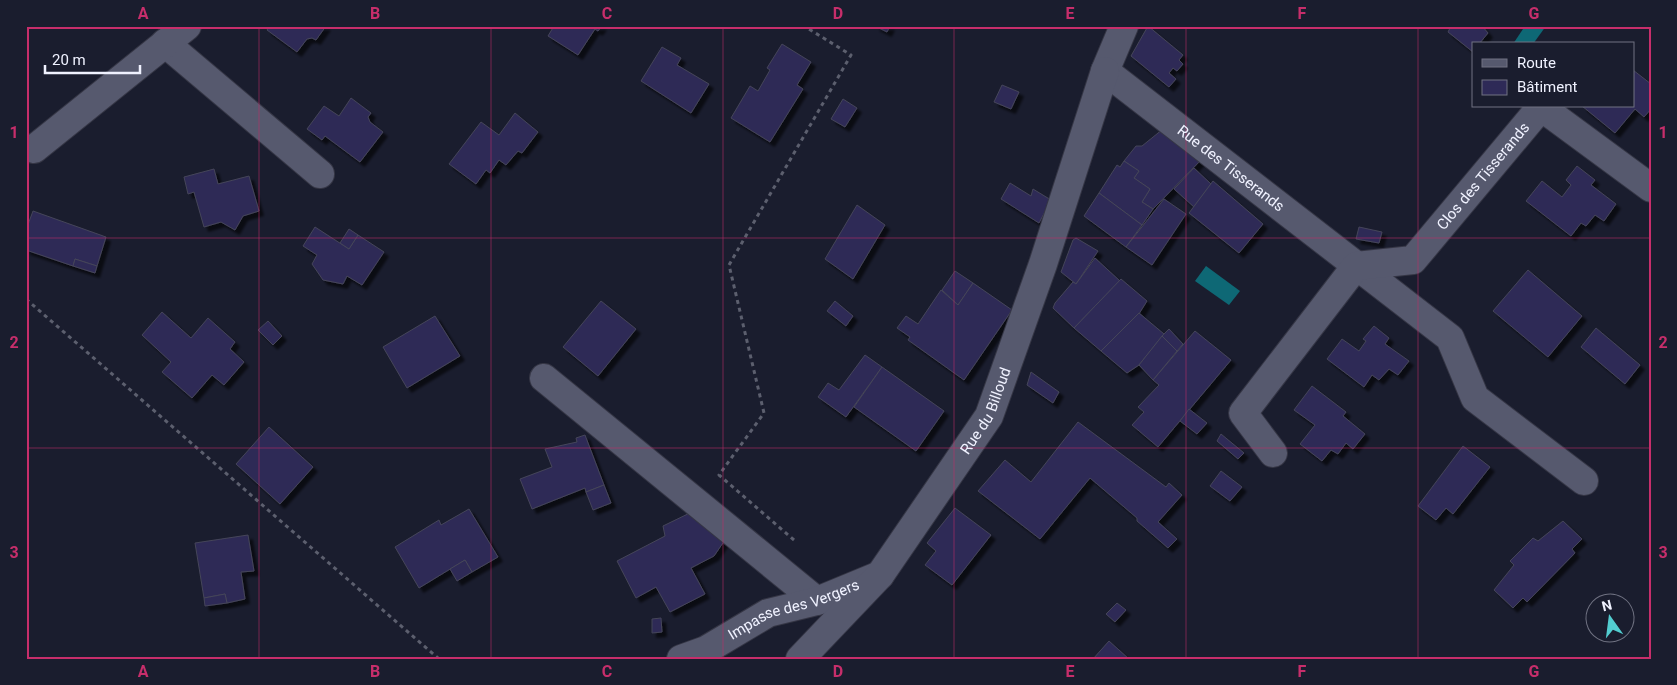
<svg xmlns="http://www.w3.org/2000/svg" width="1677" height="685" viewBox="0 0 1677 685" font-family="Roboto,sans-serif">
<defs>
<filter id="shadow"><feDropShadow dx="4.5" dy="4.5" stdDeviation="1" flood-color="#0009"/></filter>
</defs>
<rect width="100%" height="100%" fill="#1a1d2e"/>
<g fill="#0e6875">
<path d="M1525 26H1546L1533 44H1513Z"/>
<path d="M1206 266 1240 291 1229 305 1195 281Z"/>
</g>
<g fill="#2e2a57" stroke="#454559" filter="url(#shadow)">
<path d="M270 26H326L316 40 312 38 307 39 297 52 267 30Z"/>
<path d="M554 26H602L598 31 595 29 578 55 548 36Z"/>
<path d="M875 26H890L887 32Z"/>
<path d="M1148 26 1183 55 1179 60 1183 64 1177 71 1173 68 1169 73 1176 79 1169 87 1131 56Z"/>
<path d="M1451 26H1482L1488 33 1479 44H1473V52L1448 32Z"/>
<path d="M782 44 811 62 797 85 803 89 770 142 731 118 750 86 758 91 770 70 767 68Z"/>
<path d="M662 47 681 58 677 65 709 84 691 113 641 81Z"/>
<path d="M1633 70 1651 84V109L1644 117 1635 109 1615 133 1582 106H1633Z"/>
<path d="M1002 85 1019 92 1011 109 994 102Z"/>
<path d="M351 98 371 113 368 117 370 122 383 132 360 162 325 136 322 140 307 129 324 106 339 116Z"/>
<path d="M843 99 857 108 845 127 831 119Z"/>
<path d="M515 113 538 132 522 153 518 151 506 165 499 160 490 173 486 170 476 184 449 164 481 122 499 135Z"/>
<path d="M1163 129 1202 159 1153 209 1142 202 1150 189 1134 178 1139 171 1124 161 1136 146H1142Z"/>
<path d="M1124 161 1139 171 1134 178 1150 189 1142 202 1153 209 1142 225 1099 193 1117 165 1120 167Z"/>
<path d="M1577 166 1595 180 1591 185 1616 204 1604 221 1595 215 1586 226 1581 223 1571 236 1526 201 1542 181 1562 197 1571 185 1566 180Z"/>
<path d="M1194 168 1211 184 1194 207 1174 189Z"/>
<path d="M214 169 218 184 249 176 259 211 243 216 235 230 221 222 204 227 194 192 188 194 184 177Z"/>
<path d="M1213 181 1263 224 1239 253 1189 213Z"/>
<path d="M1010 183 1031 196 1033 189 1051 200 1039 223 1001 199Z"/>
<path d="M1099 193 1142 225 1126 247 1084 216Z"/>
<path d="M1164 199 1186 214 1152 265 1126 247Z"/>
<path d="M857 205 885 225 853 279 825 259Z"/>
<path d="M33 211 106 237 97 266 75 259 73 266 26 250V230Z"/>
<path d="M315 227 349 249 358 235 384 252 362 285 347 276 343 284 323 280 312 264 317 255 303 246Z"/>
<path d="M1359 227 1382 232 1379 243 1356 239Z"/>
<path d="M349 229 358 235 349 249 340 243Z"/>
<path d="M1076 238 1098 251 1076 284 1061 272 1073 240Z"/>
<path d="M1095 258 1120 281 1074 328 1053 308 1055 303 1073 282 1076 284Z"/>
<path d="M75 259 97 266 95 273 73 266Z"/>
<path d="M1528 270 1582 316 1548 357 1493 311Z"/>
<path d="M955 271 973 283 958 305 942 290Z"/>
<path d="M1121 279 1147 301 1137 317 1101 351 1074 328Z"/>
<path d="M973 283 1012 310 964 380 908 340 910 337 897 328 906 316 918 324 941 290 958 305Z"/>
<path d="M601 301 636 329 598 376 563 347Z"/>
<path d="M835 301 853 316 846 326 827 311Z"/>
<path d="M162 312 191 338 208 318 235 342 230 349 244 362 224 385 212 375 192 398 162 372 171 362 142 335Z"/>
<path d="M1139 313 1164 334 1139 365 1127 373 1101 351Z"/>
<path d="M435 316 460 356 407 388 383 347Z"/>
<path d="M268 321 282 336 273 345 258 330Z"/>
<path d="M1374 326 1389 338 1385 344 1409 361 1398 375 1389 369 1379 380 1372 375 1364 387 1327 359 1342 339 1359 351 1366 341 1363 339Z"/>
<path d="M1596 328 1640 365 1625 384 1581 347Z"/>
<path d="M1169 329 1183 344 1177 351 1162 336Z"/>
<path d="M1195 331 1231 360 1158 447 1132 425 1144 412 1138 407 1159 385 1153 380Z"/>
<path d="M1162 336 1177 351 1153 380 1139 365Z"/>
<path d="M865 355 882 367 846 417 818 397 828 383 839 390Z"/>
<path d="M882 367 944 411 916 451 854 407Z"/>
<path d="M1031 372 1059 392 1053 403 1027 385Z"/>
<path d="M1312 386 1346 412 1343 416 1365 434 1353 449 1346 443 1338 454 1331 450 1322 461 1300 444 1315 425 1294 410Z"/>
<path d="M1189 409 1207 423 1197 434 1180 421Z"/>
<path d="M1078 422 1166 487 1169 483 1182 495 1158 522 1177 539 1168 548 1137 521V518L1090 478 1040 539 978 491 1005 460 1031 482Z"/>
<path d="M269 427 313 467 280 504 236 464Z"/>
<path d="M1221 434 1244 453 1238 459 1217 441Z"/>
<path d="M585 435 604 485 586 492 585 488 532 509 520 479 552 467 545 449 577 442 576 438Z"/>
<path d="M1463 446 1490 467 1453 514 1446 508 1436 520 1418 506Z"/>
<path d="M1221 471 1242 487 1230 501 1210 486Z"/>
<path d="M604 485 611 503 593 510 586 492Z"/>
<path d="M955 508 991 535 952 585 925 565 936 551 927 543Z"/>
<path d="M469 509 498 557 472 572 465 560 419 588 395 547 439 520 441 525Z"/>
<path d="M696 510 727 537 714 556 691 568 705 594 670 612 656 587 636 598 617 561 665 536 663 526Z"/>
<path d="M1563 521 1582 539 1572 549 1575 553 1527 602 1523 598 1513 608 1494 590 1514 565 1510 561 1533 538 1538 541Z"/>
<path d="M248 535 254 571 241 572 245 599 227 603 225 594 204 598 195 543Z"/>
<path d="M465 560 472 572 457 581 450 569Z"/>
<path d="M225 594 227 603 205 606 204 598Z"/>
<path d="M1117 603 1126 610 1115 622 1106 614Z"/>
<path d="M661 618 662 632 652 633V619Z"/>
<path d="M1109 641 1129 659H1093Z"/>
</g>
<g fill="none" stroke-linecap="round" stroke-linejoin="round">
<defs>
<g id="minor">
<path id="s1" d="M1124 26 1105 71 1450 338 1475 398 1584 481"/>
<path d="M165 43 320 174"/>
<path d="M34 149 187 26"/>
<path d="M544 378 817 601"/>
<path id="s2" d="M1273 453 1243 413 1356 266 1413 260 1541 107 1651 188"/>
<path id="s3" d="M681 659 706 650 768 613 817 601 880 575"/>
</g>
<g id="tertiary">
<path id="s4" d="M800 659 880 575 989 416 1043 264 1105 71"/>
</g>
</defs>
<use href="#minor" stroke="#353645" stroke-width="30"/>
<use href="#tertiary" stroke="#353645" stroke-width="30"/>
<g stroke="#5c5f6e" stroke-width="3" stroke-dasharray="4 4" stroke-linecap="butt">
<path d="M26 299 439 659"/>
<path d="M794 540 719 475 764 413 729 265 851 55 804 26"/>
</g>
<use href="#minor" stroke="#56596e" stroke-width="28"/>
<use href="#tertiary" stroke="#56596e" stroke-width="28"/>
</g>
<path fill="none" stroke="#c72e6b" stroke-width="1" stroke-opacity="0.55" d="M259 26V659M491 26V659M723 26V659M954 26V659M1186 26V659M1418 26V659M26 238H1651M26 448H1651"/>
<g text-anchor="middle" dominant-baseline="central" stroke-width="4" stroke-linejoin="round" paint-order="stroke">
<g font-size="15" fill="#f0f2ff" stroke="#1a1d2e">
<text stroke="none"><textPath href="#s1" startOffset="208">Rue des Tisserands</textPath></text>
<text stroke="none"><textPath href="#s2" startOffset="402">Clos des Tisserands</textPath></text>
<text stroke="none"><textPath href="#s4" startOffset="312">Rue du Billoud</textPath></text>
<text stroke="none"><textPath href="#s3" startOffset="124">Impasse des Vergers</textPath></text>
</g>
</g>
<rect width="1677" height="685" fill="none" stroke="#1a1d2e" stroke-width="55"/>
<rect x="1472" y="42" width="162" height="65" fill="#1a1d2e" stroke="#707282"/>
<rect x="1482" y="59" width="25" height="8" fill="#56596e" stroke="#707282"/>
<text x="1517" y="68" font-size="15" fill="#f0f2ff">Route</text>
<rect x="1482" y="80" width="25" height="15" fill="#2e2a57" stroke="#707282"/>
<text x="1517" y="92" font-size="15" fill="#f0f2ff">Bâtiment</text>
<g transform="translate(1610 618) rotate(346)"><circle r="24" fill="#1a1d2e" stroke="#707282"/>
<path d="M0-4L9 19L0 12L-9 19Z" fill="#52cdd0"/>
<text y="-8" font-size="14" font-weight="bold" text-anchor="middle" fill="#f0f2ff">N</text>
</g>
<path d="M45 65v8h95v-8" fill="none" stroke="#f0f2ff" stroke-width="2.5"/>
<text x="52" y="65" font-size="15" fill="#f0f2ff" stroke="#1a1d2e" stroke-width="4" paint-order="stroke">20 m</text>
<rect x="28" y="28" width="1622" height="630" fill="none" stroke="#c72e6b" stroke-width="2"/>
<g font-size="16" text-anchor="middle" font-weight="bold" fill="#c72e6b">
<text x="143" y="19">A</text>
<text x="375" y="19">B</text>
<text x="607" y="19">C</text>
<text x="838" y="19">D</text>
<text x="1070" y="19">E</text>
<text x="1302" y="19">F</text>
<text x="1534" y="19">G</text>
<text x="14" y="138">1</text>
<text x="1663" y="138">1</text>
<text x="14" y="348">2</text>
<text x="1663" y="348">2</text>
<text x="14" y="558">3</text>
<text x="1663" y="558">3</text>
<text x="143" y="677">A</text>
<text x="375" y="677">B</text>
<text x="607" y="677">C</text>
<text x="838" y="677">D</text>
<text x="1070" y="677">E</text>
<text x="1302" y="677">F</text>
<text x="1534" y="677">G</text>
</g>
</svg>
